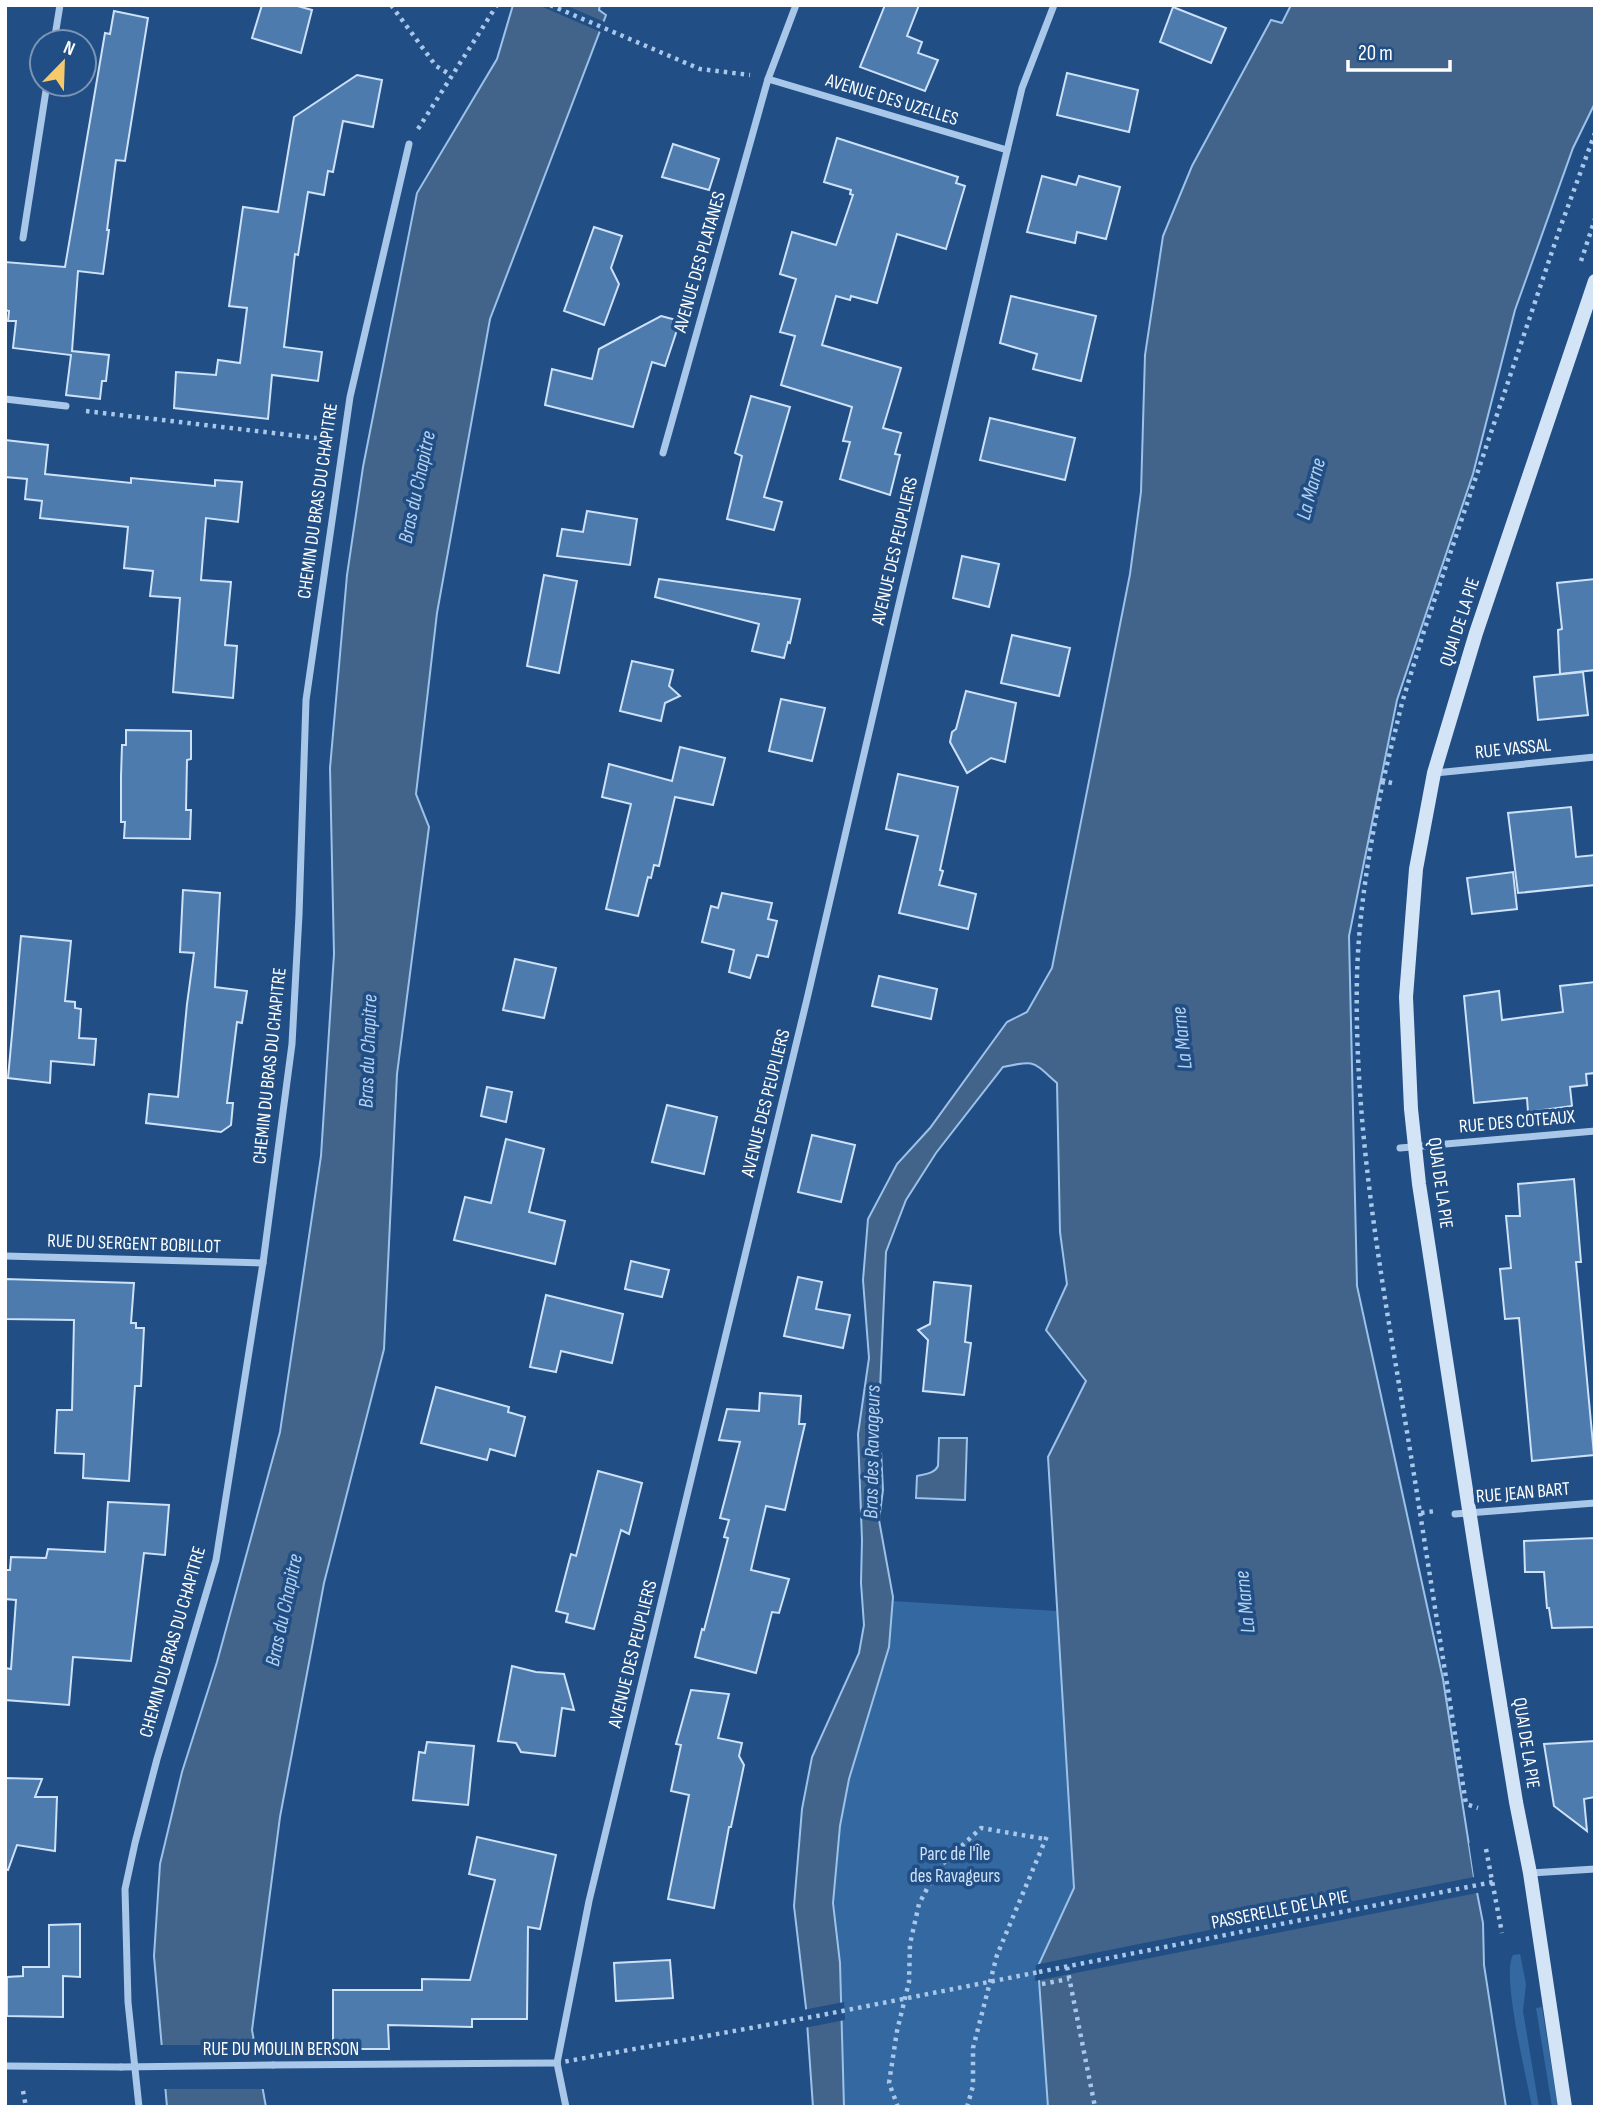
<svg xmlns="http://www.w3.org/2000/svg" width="1600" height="2112" viewBox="0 0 1600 2112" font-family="'Sofia Sans Condensed',sans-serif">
<rect width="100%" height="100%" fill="#214e84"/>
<g fill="#3468a1">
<path d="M892 1601 1057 1611 1074 1888 1039 1964 1050 2107H844L840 1963 833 1903 840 1826 849 1779 889 1647Z"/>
<path d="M1520 1954 1526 1984 1523 2011 1539 2107H1532C1527 2079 1501 1975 1513 1955Z"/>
<path d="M1542 2007 1558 2107H1552L1536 2008Z"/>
</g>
<g fill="#42648a" stroke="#9cc2ea" stroke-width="2">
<path d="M513 5H600L599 10 606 15 490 319 437 613 416 794 429 827 397 1074 384 1349 324 1583 280 1817 252 2030 266 2107H167L154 1956 160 1864 182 1772 217 1662 280 1432 321 1156 334 954 330 768 347 575 363 467 417 193 497 59Z"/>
<path d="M1291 5H1595V103L1573 148 1515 310 1473 474 1397 700 1349 936 1357 1286 1443 1679 1474 1877 1483 1923 1484 1965 1506 2107H1048L1039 1980V1964L1074 1888 1048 1457 1086 1381 1046 1330 1067 1284 1060 1232 1057 1083C1032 1061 1036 1060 1003 1067L936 1153 906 1200 886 1252 879 1413 883 1490 879 1520 893 1597 889 1647 849 1779 840 1826 833 1903 840 1963 844 2107H813L806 2008 794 1906 802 1809 812 1757 859 1653 864 1625 861 1583 862 1540 858 1434 869 1358 863 1280 868 1219 897 1164 930 1128 1007 1022 1027 1012 1052 968 1130 574 1141 492 1145 355 1163 236 1192 166 1271 20 1282 23Z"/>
<path d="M939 1438H967L965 1500 916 1498 917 1476C925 1474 934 1474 938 1466Z"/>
</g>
<g fill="#214e84">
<path d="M538 5H565L607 23 603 33Z"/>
<path d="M1472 1842 1480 1892 1477 1893 1035 1981 1036 1965 1039 1964 1474 1877 1469 1843Z"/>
<path d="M844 2002 845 2020 804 2028 803 2010Z"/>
<path d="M159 2045H258L267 2089H162Z"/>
</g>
<g fill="#4d7bae" stroke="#cde1f7" stroke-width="2">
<path d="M262 5H294L312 10 301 53 252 38Z"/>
<path d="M885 5H919L907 36 922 42 918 53 938 60 925 91 860 67Z"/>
<path d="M1173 7 1226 28 1211 63 1160 42Z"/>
<path d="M114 11 148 18 125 161 116 160 107 230H109L103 274 78 271 72 351 109 355 106 381H102L100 399 66 395 71 355 13 348 16 321H8L9 311 5 310V262L65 267 105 33 110 34Z"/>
<path d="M1067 73 1138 90 1129 132 1057 115Z"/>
<path d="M357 75 382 80 373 127 343 121 333 172 328 171 324 195 308 192 298 255 295 254 284 347 322 352 318 381 272 375 268 419 174 408 176 372 216 375 218 360 240 363 247 308 229 306 243 207 278 212 294 117Z"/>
<path d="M837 138 958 177 956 183 965 186 946 249 897 234 877 303 851 296 850 300 836 296 822 345 901 368 883 428 901 433 895 454 900 455 890 495 840 479 850 442 843 441 852 407 781 385 795 336 780 332 796 279 780 274 792 232 836 245 853 195 850 194 851 190 824 182Z"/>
<path d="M673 144 719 159 709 190 662 177Z"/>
<path d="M1042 176 1076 185 1079 176 1120 187 1106 239 1077 232 1075 243 1027 232Z"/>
<path d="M594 227 622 236 611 268 619 284 604 325 564 311Z"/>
<path d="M1011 296 1096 316 1081 381 1033 369 1037 354 1000 343Z"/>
<path d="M661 316 680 321 665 366 652 362 633 427 545 405 552 369 592 379 599 349Z"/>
<path d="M751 396 790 407 764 497 782 502 774 530 727 519 742 456 735 453Z"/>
<path d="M990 418 1075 438 1065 480 980 460Z"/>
<path d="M5 440 48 445 45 474 131 483V478L215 486V480L242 482 238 522 206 518 201 580 231 582 225 645 237 646 233 698 173 692 180 598 150 596 153 571 124 568 128 527 40 518 42 501 25 499 27 479 5 477Z"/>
<path d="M587 511 637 519 630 565 557 556 562 529 583 532Z"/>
<path d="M962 556 999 564 989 607 953 598Z"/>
<path d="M544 575 577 581 559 673 527 666Z"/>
<path d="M659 579 800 599 790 643 788 642 784 658 752 651 759 624 655 597Z"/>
<path d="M1595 579V670L1560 674 1558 630 1562 629 1557 583Z"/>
<path d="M1012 635 1070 648 1059 696 1001 683Z"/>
<path d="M632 661 673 670 669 686 680 696 665 703 661 721 620 711Z"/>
<path d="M1583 672 1588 715 1538 720 1534 677Z"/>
<path d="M966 691 1016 703 1005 762 991 758 967 773 950 742 952 732 956 729Z"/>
<path d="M781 699 825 708 812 761 769 751Z"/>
<path d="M126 730 191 731V759L187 760 186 810H191L190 839 124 838 125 822H121V776L122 745H126Z"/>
<path d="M680 747 725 758 713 805 675 797 659 866 654 865 651 878 648 877 638 916 606 909 631 804 602 797 609 764 672 781Z"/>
<path d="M898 774 958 787 940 870 943 871 939 885 976 894 968 929 899 913 918 836 886 829Z"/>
<path d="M1571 807 1576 857 1595 855V885L1518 893 1508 813Z"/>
<path d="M1513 872 1517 909 1472 914 1467 878Z"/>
<path d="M183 890 220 893 215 987 247 991 242 1023 237 1022 227 1103H233L231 1125 221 1132 146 1123 149 1094 178 1097 187 1004 194 953 180 952Z"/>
<path d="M722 893 772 903 768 919 777 921 768 957 757 955 750 978 729 972 734 950 702 942 711 906 718 908Z"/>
<path d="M21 936 71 941 65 1001 75 1002V1008L81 1009 79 1038 96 1039 94 1065 51 1061 50 1083 8 1078Z"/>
<path d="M515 959 556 968 544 1018 503 1010Z"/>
<path d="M879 976 937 989 931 1019 872 1006Z"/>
<path d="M1595 982V1073L1586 1074 1587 1085 1570 1087 1572 1106 1528 1112 1527 1098 1474 1103 1464 996 1499 991 1502 1020 1563 1012 1560 986Z"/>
<path d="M487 1087 512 1092 506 1122 481 1116Z"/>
<path d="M667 1105 717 1117 704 1174 652 1162Z"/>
<path d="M812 1135 855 1145 841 1202 798 1192Z"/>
<path d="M506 1139 544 1149 529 1212 565 1221 555 1264 454 1240 465 1197 491 1203Z"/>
<path d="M1574 1179 1581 1262H1576L1594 1455 1532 1461 1519 1318 1505 1319 1500 1269 1511 1268 1506 1216H1520L1518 1184Z"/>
<path d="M631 1261 669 1270 662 1297 625 1289Z"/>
<path d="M798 1277 822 1282 816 1309 850 1315 843 1348 784 1336Z"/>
<path d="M5 1279 134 1283 131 1323H136V1328H144L141 1386H135L129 1481 83 1478 84 1454 55 1453 57 1410H72L74 1320 5 1319Z"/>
<path d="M934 1282 971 1286 965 1342 971 1343 964 1395 923 1391 928 1340 918 1330 930 1324Z"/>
<path d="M546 1295 623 1314 612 1363 561 1351 556 1372 530 1367Z"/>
<path d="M436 1387 509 1407 508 1412 525 1417 515 1456 490 1449 487 1460 421 1443Z"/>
<path d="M760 1393 801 1396 799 1424H805L785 1510 766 1506 751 1570 789 1579 779 1613 772 1612 756 1673 695 1657 702 1629 704 1630 728 1538 724 1537 729 1520 720 1518 740 1442 719 1440 727 1409 759 1411Z"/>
<path d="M598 1471 642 1483 629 1534 621 1530 594 1629 566 1622 568 1614 556 1611 571 1554 576 1556Z"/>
<path d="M108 1502 169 1505 165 1555 144 1553 131 1661 73 1657 69 1705 5 1700V1668L11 1669 16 1600 5 1599V1570H10L11 1557 46 1558 48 1549 105 1552Z"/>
<path d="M1595 1538V1627L1552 1628 1549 1608H1547L1544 1572H1525L1524 1541Z"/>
<path d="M512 1666 536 1672 564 1674 574 1710 562 1708 555 1756 521 1752 516 1743 498 1741Z"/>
<path d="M691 1690 729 1694 718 1738 742 1743 739 1756 744 1765 731 1827H729L714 1908 668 1899 689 1795 671 1791 681 1745 676 1744Z"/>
<path d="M1595 1741V1797L1584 1799 1587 1831 1554 1806 1544 1744Z"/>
<path d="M427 1742 474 1746 468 1805 413 1800 419 1752 425 1753Z"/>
<path d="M5 1778 42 1779 35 1797H57L55 1851 17 1845 8 1870 5 1869Z"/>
<path d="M477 1837 556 1855 540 1929 528 1927 527 2019H472V2027L388 2025 389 2049H333V1990H422V1979L470 1980 495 1880 469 1874Z"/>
<path d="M80 1924V1977L63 1976V2017L7 2016V1977L23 1976V1967H49V1925Z"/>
<path d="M670 1960 673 1998 616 2001 614 1963Z"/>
</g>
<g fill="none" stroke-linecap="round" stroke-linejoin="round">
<g stroke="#a9c7e9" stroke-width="4.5" stroke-dasharray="3.5 5" stroke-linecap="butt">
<path d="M391 5 436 66 451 75"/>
<path d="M550 5 700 69 750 75"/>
<path d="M418 129 497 5"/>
<path d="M1581 261 1595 219"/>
<path d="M86 411 324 439"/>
<path d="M1383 781C1370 845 1359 909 1357 975 1353 1156 1393 1335 1420 1513L1436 1511"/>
<path d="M1392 783 1383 781 1402 703 1424 631 1560 228 1595 133"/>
<path d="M1420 1513 1466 1804 1478 1808"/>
<path d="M1486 1849 1502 1933"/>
<path d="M1067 1967 1095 2107"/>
<path d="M1039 1972 1493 1882"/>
<path d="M1042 1984 1069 1979"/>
<path d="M23 2091 26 2107"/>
<path d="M898 2107 889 2083 897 2031 909 1982 910 1944 919 1904 938 1868 981 1828 1045 1839"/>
<path d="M967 2107 973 2086V2048L997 1955 1047 1836"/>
</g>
<g stroke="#a9c7e9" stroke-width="7">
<path d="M54 42 60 5"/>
<path d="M768 79 1007 150"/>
<path d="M23 238 47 84"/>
<path d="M5 399 66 406"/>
<path d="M663 453 768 79 796 5"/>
<path d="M1435 773 1595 757"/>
<path d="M1400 1148 1595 1131"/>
<path d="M5 1256 263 1263"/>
<path d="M1455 1514 1595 1503"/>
<path d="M1531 1873 1595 1869"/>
<path d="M273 2065 557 2063"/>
<path d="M5 2066 121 2067"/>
<path d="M139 2107 128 2002 125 1889 135 1843 157 1759 216 1560 263 1263 292 1044 299 915 306 700 350 397 409 144"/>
<path d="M566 2107 557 2063 589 1901 807 999 901 595 1022 88 1054 5"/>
</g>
<path stroke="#d4e4f7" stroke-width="14" d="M1565 2107 1530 1873 1516 1802 1476 1555 1419 1184 1411 1109 1406 997 1416 869 1434 773 1476 633 1595 281"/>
<path stroke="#a9c7e9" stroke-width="4.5" stroke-dasharray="3.5 5" stroke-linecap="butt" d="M557 2063 817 2016 1039 1972"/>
<path stroke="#a9c7e9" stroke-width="7" d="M121 2067 273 2065"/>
</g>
<g text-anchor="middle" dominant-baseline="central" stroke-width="7" stroke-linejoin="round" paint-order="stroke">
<g font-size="19" fill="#fff" stroke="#214e84">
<text transform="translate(892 100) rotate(17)">AVENUE DES UZELLES</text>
<text transform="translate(700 262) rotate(-74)">AVENUE DES PLATANES</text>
<text transform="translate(318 501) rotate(-82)">CHEMIN DU BRAS DU CHAPITRE</text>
<text transform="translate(895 551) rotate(-77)">AVENUE DES PEUPLIERS</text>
<text transform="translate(1460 622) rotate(-72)">QUAI DE LA PIE</text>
<text transform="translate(1513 749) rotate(-6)">RUE VASSAL</text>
<text transform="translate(270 1066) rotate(-84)">CHEMIN DU BRAS DU CHAPITRE</text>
<text transform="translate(766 1103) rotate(-76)">AVENUE DES PEUPLIERS</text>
<text transform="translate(1517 1122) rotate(-5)">RUE DES COTEAUX</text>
<text transform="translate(1440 1183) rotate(82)">QUAI DE LA PIE</text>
<text transform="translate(134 1244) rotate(2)">RUE DU SERGENT BOBILLOT</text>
<text transform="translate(1523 1493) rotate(-5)">RUE JEAN BART</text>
<text transform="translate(173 1642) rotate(-74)">CHEMIN DU BRAS DU CHAPITRE</text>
<text transform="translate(633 1654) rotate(-76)">AVENUE DES PEUPLIERS</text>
<text transform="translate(1526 1743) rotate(81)">QUAI DE LA PIE</text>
<text transform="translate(1280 1910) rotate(-11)">PASSERELLE DE LA PIE</text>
<text x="281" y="2049">RUE DU MOULIN BERSON</text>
</g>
<g font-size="19" fill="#cde1f7" stroke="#214e84">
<text x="955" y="1854">Parc de l'Île<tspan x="955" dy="22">des Ravageurs</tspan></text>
</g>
<g font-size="21" font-style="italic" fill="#b4d1f0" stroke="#214e84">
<text transform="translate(417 487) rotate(-78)">Bras du Chapitre</text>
<text transform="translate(1311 489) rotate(-75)">La Marne</text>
<text transform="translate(1182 1038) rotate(-96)">La Marne</text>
<text transform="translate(368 1051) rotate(-88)">Bras du Chapitre</text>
<text transform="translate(872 1452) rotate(-89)">Bras des Ravageurs</text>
<text transform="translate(1245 1602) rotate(-96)">La Marne</text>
<text transform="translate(284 1610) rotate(-78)">Bras du Chapitre</text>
</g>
</g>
<rect width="1600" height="2112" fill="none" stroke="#ffffff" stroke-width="14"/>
<g transform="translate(63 63) rotate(23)"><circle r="33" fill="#214e84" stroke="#7a95b5" stroke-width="2"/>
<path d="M0-5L12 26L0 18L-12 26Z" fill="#f6ca6a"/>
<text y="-10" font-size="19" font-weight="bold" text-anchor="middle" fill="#ffffff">N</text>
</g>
<path d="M1348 60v10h102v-10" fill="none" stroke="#ffffff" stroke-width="3.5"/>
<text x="1358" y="60" font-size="21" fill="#ffffff" stroke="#214e84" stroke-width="5" paint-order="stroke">20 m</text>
</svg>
